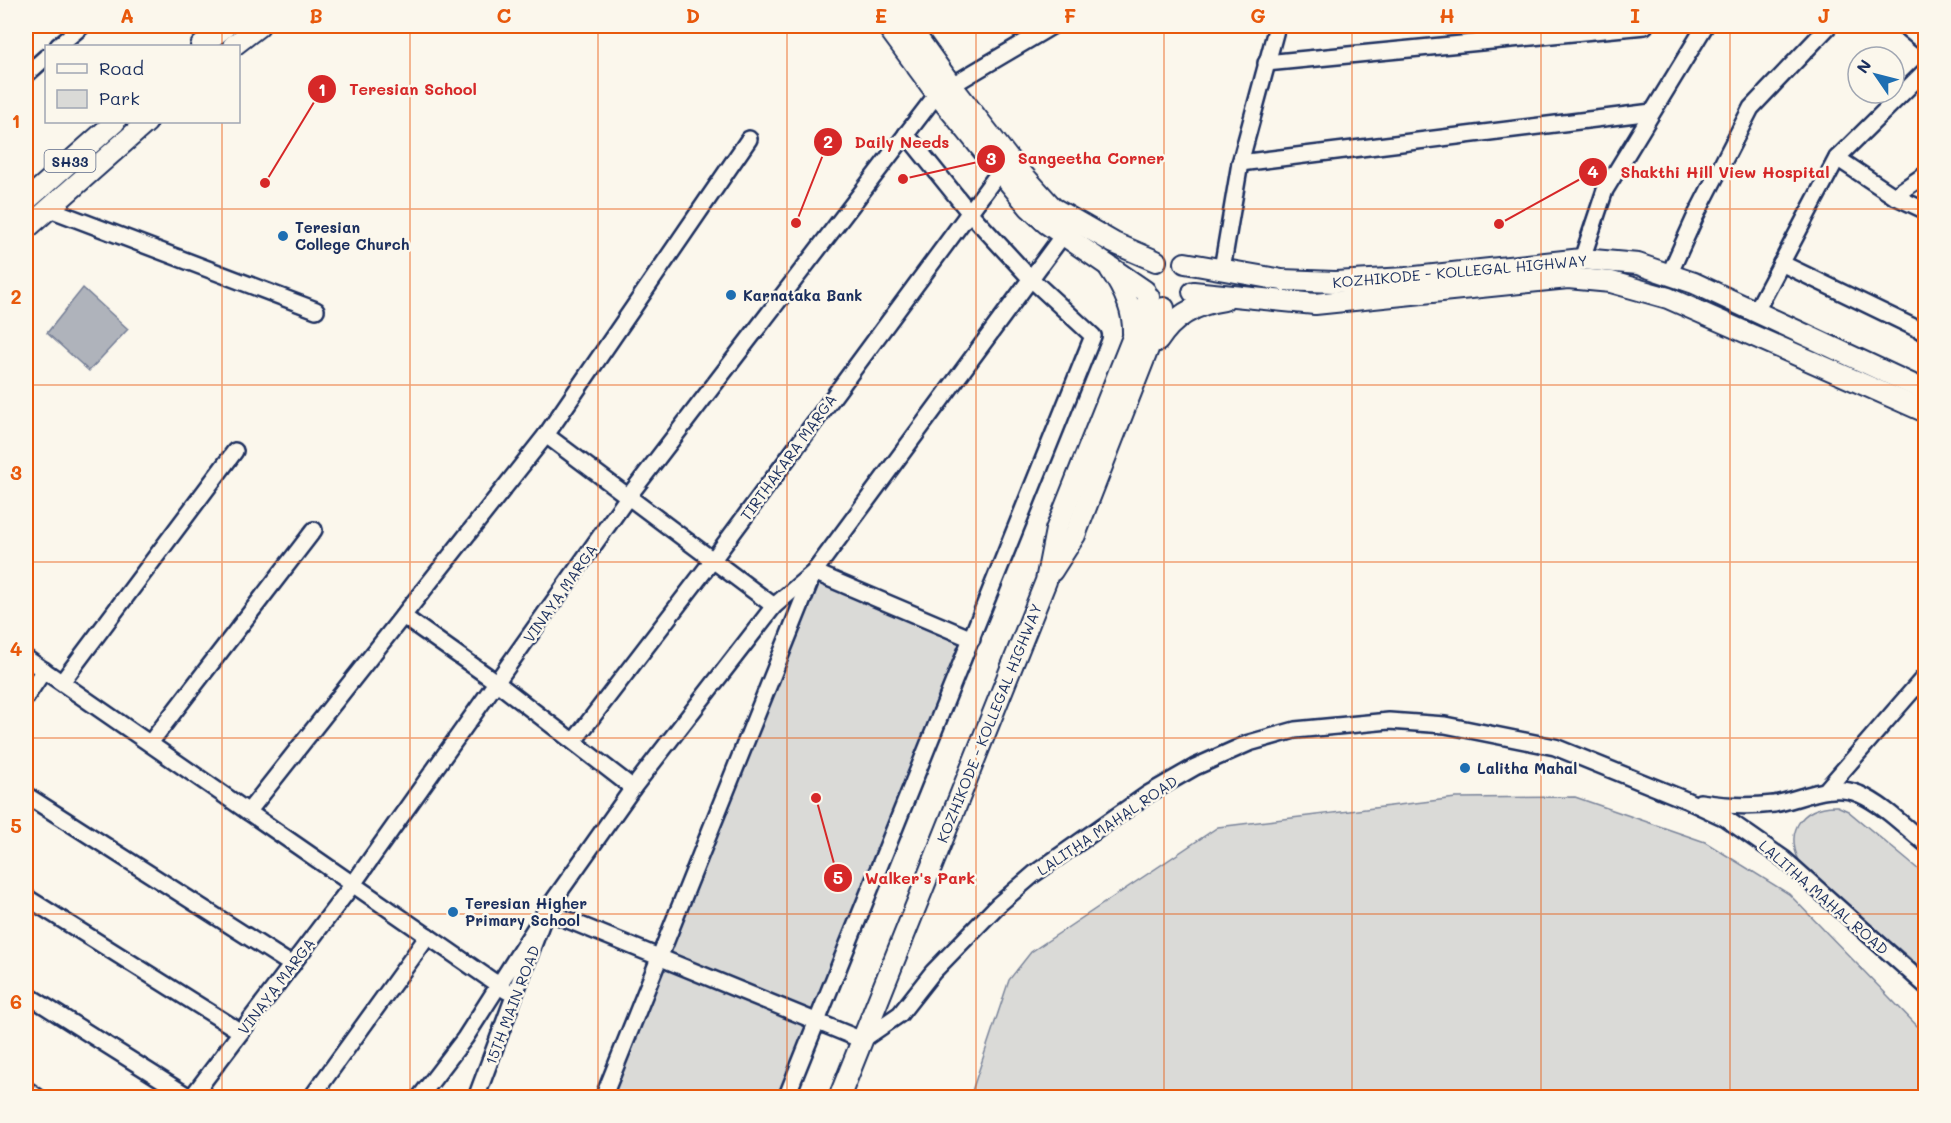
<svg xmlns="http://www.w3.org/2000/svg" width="1951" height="1123" viewBox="0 0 1951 1123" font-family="Mali,sans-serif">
<rect width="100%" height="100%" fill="#fbf7ec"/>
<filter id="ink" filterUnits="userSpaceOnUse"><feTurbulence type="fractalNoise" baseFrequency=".0167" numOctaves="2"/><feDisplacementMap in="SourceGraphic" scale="12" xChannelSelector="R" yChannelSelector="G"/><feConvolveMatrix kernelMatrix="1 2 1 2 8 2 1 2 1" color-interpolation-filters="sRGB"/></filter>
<g filter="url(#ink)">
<g fill="#dadad7" stroke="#7a849a" stroke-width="1.5">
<path d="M814 572 972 639 781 1097 605 1098Z"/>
<path d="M1575 797 1705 842 1789 894 1925 1034V1097H970L1009 980 1031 952 1218 827 1456 798Z"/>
<path d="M1837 806 1848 811 1925 875V971L1803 867C1782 836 1799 805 1837 806Z"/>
</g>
<path fill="#afb3bb" stroke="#747e96" stroke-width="1.5" d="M83 288 128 329 89 371 47 333Z"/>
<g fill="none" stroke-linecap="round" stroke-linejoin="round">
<defs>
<g id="minor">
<path d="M1904 26 1926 44"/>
<path d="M58 46 82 26"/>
<path d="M1266 63 1645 26"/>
<path d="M26 75 46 57"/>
<path d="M1837 158 1894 196 1926 211"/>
<path d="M1240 163 1652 112"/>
<path d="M1894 196 1926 174"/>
<path d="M47 208 316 310"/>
<path d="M1582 259 1605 190 1705 26"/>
<path d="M1781 263 1926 333"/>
<path d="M1222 269 1240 163 1277 26"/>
<path d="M1669 275 1696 215 1751 108 1829 26"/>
<path d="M1755 313 1837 158 1926 70"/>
<path d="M546 435 774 606"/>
<path d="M403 616 496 682 633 788"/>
<path d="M26 658 507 991"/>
<path d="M62 682 235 451"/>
<path d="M26 697 44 670"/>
<path d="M574 741 712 561 1000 171"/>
<path d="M150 743 314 530"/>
<path d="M1826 790 1925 676"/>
<path d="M26 795 292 965"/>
<path d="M1700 802C1725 806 1749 807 1774 804 1802 799 1830 782 1859 794 1884 805 1905 827 1926 844"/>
<path d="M248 812 546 435 749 139"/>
<path d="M26 897 241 1032"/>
<path d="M26 994 191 1098 353 884 628 497 937 94 1052 26"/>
<path d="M26 1089 39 1098"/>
<path d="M311 1098 428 936"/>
<path d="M419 1098 465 1038 546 911 633 788 774 606 814 572 1063 235"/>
<path d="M476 1098 546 911 862 1040 900 1014 933 972 998 905 1034 874 1148 794 1195 767 1249 743 1295 730 1389 721 1445 725 1555 747 1686 800 1725 818 1784 859 1926 986"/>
<path d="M603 1098 814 572 972 639"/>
<path d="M786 1098 1093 336 1030 278 969 212 906 134"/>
</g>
<g id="major">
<path d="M887 26 937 94 1029 207 1046 223 1145 291"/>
<path d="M909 26 952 86 1008 158 1053 208 1114 243 1156 261"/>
<path d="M201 46 226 26"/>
<path d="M233 46 259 26"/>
<path d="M26 201 115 122"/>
<path d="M26 229 147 122"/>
<path d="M1185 263 1282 280 1335 282 1406 278 1582 259 1638 264 1694 283 1926 391"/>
<path d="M1110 269C1123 288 1134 310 1133 333"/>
<path d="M1193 292 1315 304 1568 278 1611 282 1668 298 1926 412"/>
<path d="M1158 341C1173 317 1195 304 1224 300"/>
<path d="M1052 571 1075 535 1164 308"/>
<path d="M839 1098 1046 581 1056 530 1149 297"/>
</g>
</defs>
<use href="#minor" stroke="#1b2f5e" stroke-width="20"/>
<use href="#major" stroke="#1b2f5e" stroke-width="24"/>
<use href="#minor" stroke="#fbf7ec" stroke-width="15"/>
<use href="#major" stroke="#fbf7ec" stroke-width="20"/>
</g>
</g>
<path fill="none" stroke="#e8590c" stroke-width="1.5" stroke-opacity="0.55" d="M222 26V46M410 26V1098M598 26V1098M787 26V1098M976 26V1098M1164 26V1098M1352 26V1098M1541 26V1098M1730 26V1098M222 122V1098M26 209H1926M26 385H1926M26 562H1926M26 738H1926M26 914H1926"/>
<g fill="#1f6fb2" stroke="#fbf7ec" stroke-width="2">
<circle cx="283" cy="236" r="6"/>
<circle cx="731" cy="295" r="6"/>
<circle cx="1465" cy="768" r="6"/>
<circle cx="453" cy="912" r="6"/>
</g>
<g text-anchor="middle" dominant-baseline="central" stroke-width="5" stroke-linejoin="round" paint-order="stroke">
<rect fill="#fbf7ec" stroke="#5e6b89" stroke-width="1.5" x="44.5" y="150" width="51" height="22" rx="4.5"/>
<g font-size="14" font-weight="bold" fill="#1b2f5e">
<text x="70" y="161">SH33</text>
</g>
<g font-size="15" font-weight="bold" fill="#1b2f5e" stroke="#fbf7ec" text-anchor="start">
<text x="295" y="227">Teresian<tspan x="295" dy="17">College Church</tspan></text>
<text x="743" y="295">Karnataka Bank</text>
<text x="1477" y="768">Lalitha Mahal</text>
<text x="465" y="903">Teresian Higher<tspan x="465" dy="17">Primary School</tspan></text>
</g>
<g font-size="15" fill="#1b2f5e" stroke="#fbf7ec">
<text transform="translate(1460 271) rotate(-5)">KOZHIKODE - KOLLEGAL HIGHWAY</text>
<text transform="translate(788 457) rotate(-54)">TIRTHAKARA MARGA</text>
<text transform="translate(560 593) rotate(-55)">VINAYA MARGA</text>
<text transform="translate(989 723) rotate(-68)">KOZHIKODE - KOLLEGAL HIGHWAY</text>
<text transform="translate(1107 825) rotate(-34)">LALITHA MAHAL ROAD</text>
<text transform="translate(1824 897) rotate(41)">LALITHA MAHAL ROAD</text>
<text transform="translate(276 986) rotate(-53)">VINAYA MARGA</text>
<text transform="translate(512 1005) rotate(-69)">15TH MAIN ROAD</text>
</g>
</g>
<path fill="none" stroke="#d62828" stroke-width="2" d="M265 183L322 89M796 223L828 142M903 179L991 159M1499 224L1593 172M816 798L838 878"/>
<g fill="#d62828" stroke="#fbf7ec" stroke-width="2">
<circle cx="265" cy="183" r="6"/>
<circle cx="796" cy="223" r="6"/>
<circle cx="903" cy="179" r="6"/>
<circle cx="1499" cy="224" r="6"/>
<circle cx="816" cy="798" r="6"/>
<circle cx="322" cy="89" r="15"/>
<circle cx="828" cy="142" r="15"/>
<circle cx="991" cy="159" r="15"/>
<circle cx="1593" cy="172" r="15"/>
<circle cx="838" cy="878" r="15"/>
</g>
<g font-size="18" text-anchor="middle" font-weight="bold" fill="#fff">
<text x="322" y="96">1</text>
<text x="828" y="148">2</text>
<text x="991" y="165">3</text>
<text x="1593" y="178">4</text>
<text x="838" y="884">5</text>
</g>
<g font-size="16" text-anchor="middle" font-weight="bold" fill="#d62828" stroke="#fbf7ec" stroke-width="5" stroke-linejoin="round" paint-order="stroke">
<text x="413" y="95">Teresian School</text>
<text x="902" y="148">Daily Needs</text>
<text x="1091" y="164">Sangeetha Corner</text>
<text x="1725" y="178">Shakthi Hill View Hospital</text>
<text x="920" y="884">Walker's Park</text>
</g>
<rect width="1951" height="1123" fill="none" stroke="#fbf7ec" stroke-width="66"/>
<rect x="45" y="45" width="195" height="78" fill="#fbf7ec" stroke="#a1a7b3" stroke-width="1.5"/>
<rect x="57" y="64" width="30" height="9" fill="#fbf7ec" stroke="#a1a7b3" stroke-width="1.5"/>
<text x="99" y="75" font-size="18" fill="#1b2f5e">Road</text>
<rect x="57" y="90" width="30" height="18" fill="#dadad7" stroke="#a1a7b3" stroke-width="1.5"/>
<text x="99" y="105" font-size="18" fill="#1b2f5e">Park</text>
<g transform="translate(1876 75) rotate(305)"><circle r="28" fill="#fbf7ec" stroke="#a1a7b3" stroke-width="1.5"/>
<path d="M0-4.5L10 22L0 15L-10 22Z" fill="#1f6fb2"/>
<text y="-9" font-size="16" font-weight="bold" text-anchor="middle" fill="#1b2f5e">N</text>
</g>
<rect x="33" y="33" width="1885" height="1057" fill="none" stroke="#e8590c" stroke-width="2"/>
<g font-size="20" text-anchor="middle" font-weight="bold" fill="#e8590c">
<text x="127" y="23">A</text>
<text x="316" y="23">B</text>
<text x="504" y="23">C</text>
<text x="693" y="23">D</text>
<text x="881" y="23">E</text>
<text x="1070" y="23">F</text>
<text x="1258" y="23">G</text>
<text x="1447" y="23">H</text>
<text x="1635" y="23">I</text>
<text x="1824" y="23">J</text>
<text x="16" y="128">1</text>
<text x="16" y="304">2</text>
<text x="16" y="480">3</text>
<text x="16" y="656">4</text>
<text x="16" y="833">5</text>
<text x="16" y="1009">6</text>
</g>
</svg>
